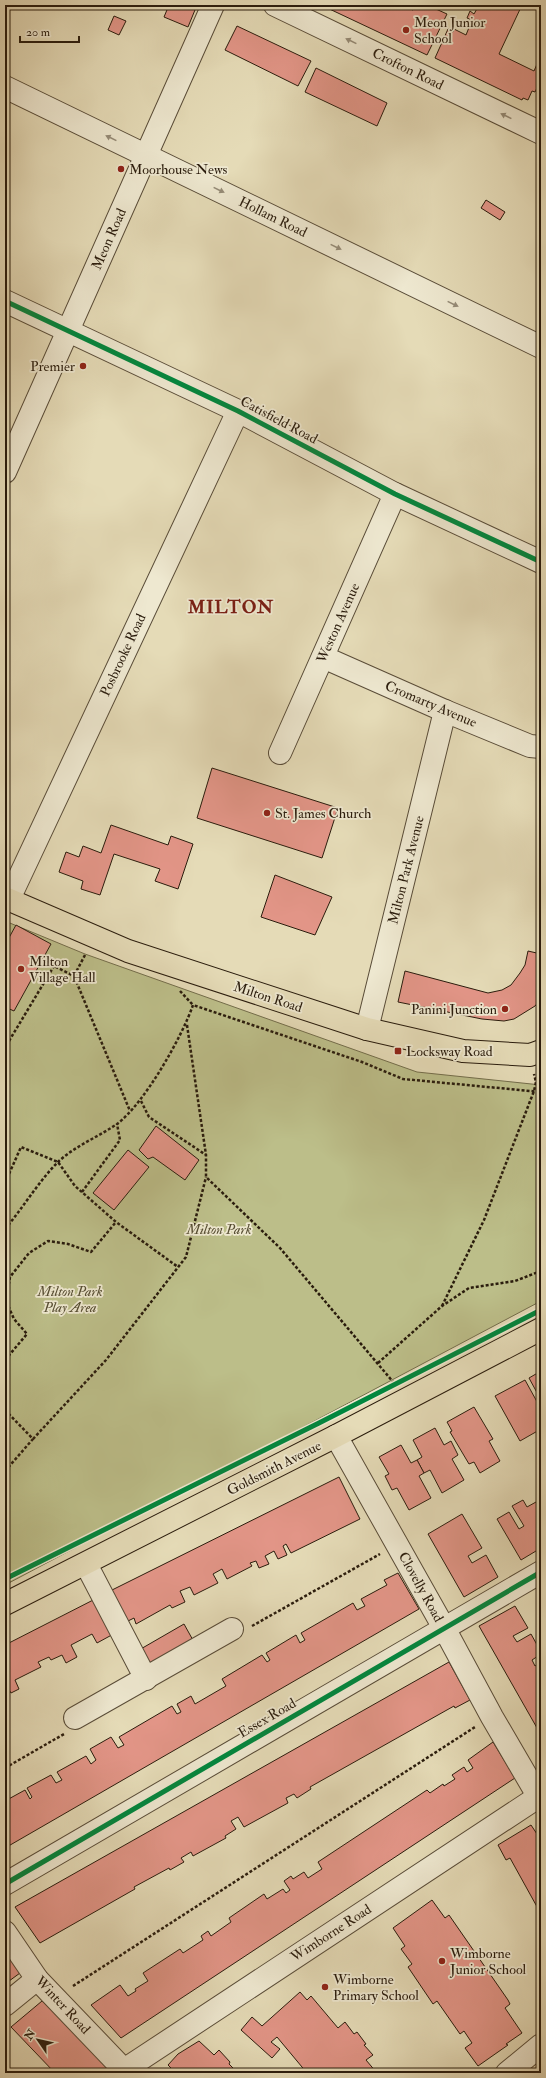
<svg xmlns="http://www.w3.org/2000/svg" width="546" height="2078" viewBox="0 0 546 2078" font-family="'IM FELL Double Pica',serif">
<rect width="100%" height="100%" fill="#e5dbb7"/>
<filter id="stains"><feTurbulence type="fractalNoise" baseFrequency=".005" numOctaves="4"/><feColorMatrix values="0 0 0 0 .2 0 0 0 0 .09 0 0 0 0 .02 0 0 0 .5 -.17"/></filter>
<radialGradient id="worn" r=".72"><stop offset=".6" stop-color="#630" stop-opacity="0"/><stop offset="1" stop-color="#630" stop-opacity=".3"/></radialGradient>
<path fill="#bcbe89" stroke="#736d4b" d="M5 921 85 954 417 1072 541 1085V1301L5 1585Z"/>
<g fill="#e29587" stroke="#2a1c0d">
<path d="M169 5H197L188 27 164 17Z"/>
<path d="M321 5H401L413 10 415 5H427L447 14 427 55Z"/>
<path d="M479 5H522L499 54 534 71 537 64 541 66V80L535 92 532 91 528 100 523 98 522 100 435 58 448 29 453 32 454 29 466 35 472 20 467 18 470 11 474 14Z"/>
<path d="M114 16 126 21 119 35 108 30Z"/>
<path d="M237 26 311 61 298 86 225 50Z"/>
<path d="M316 68 387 103 377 126 305 92Z"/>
<path d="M486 200 505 212 500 220 481 208Z"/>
<path d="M212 768 338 808 322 858 197 818Z"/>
<path d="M111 825 168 845 171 836 193 844 178 889 155 881 160 869 114 854 100 895 81 889 83 881 59 872 66 852 79 857 83 846 101 853Z"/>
<path d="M275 875 332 897 315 935 261 917Z"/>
<path d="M16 925 51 944 14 1011 5 1007V985L8 980 5 979V945Z"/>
<path d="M528 951 541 954V999L535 1006 514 1019 504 1021 482 1019 398 1002 405 971 488 993 502 990 511 985 520 973 525 965Z"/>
<path d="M156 1126 199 1160 185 1180 153 1157 148 1159 139 1150Z"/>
<path d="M128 1150 149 1167 114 1210 93 1193Z"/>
<path d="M541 1371V1400L529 1378Z"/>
<path d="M525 1380 541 1409V1429L520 1441 495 1396Z"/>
<path d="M474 1407 493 1439 489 1441 500 1461 480 1473 474 1462 469 1464 450 1432 452 1431 447 1422Z"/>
<path d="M435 1428 444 1445 451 1441 458 1455 452 1459 464 1480 442 1493 430 1470 424 1473 417 1460 422 1457 413 1440Z"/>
<path d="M401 1445 411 1463 417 1460 424 1473 419 1476 431 1498 409 1510 397 1488 392 1490 385 1476 389 1474 379 1457Z"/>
<path d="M339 1477 360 1519 291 1553 286 1544 283 1546 287 1555 278 1559 274 1551 265 1556 269 1564 259 1568 256 1561 250 1563 252 1566 227 1579 222 1569 213 1574 218 1583 194 1595 190 1587 180 1591 185 1602 172 1608 170 1605 136 1624 134 1618 124 1623 108 1592Z"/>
<path d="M523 1500 527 1507 536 1502 541 1510V1548L521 1560 497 1519 509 1512 519 1529 524 1526 512 1506Z"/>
<path d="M462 1514 482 1548 468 1556 472 1563 486 1555 498 1577 464 1597 428 1534Z"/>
<path d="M398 1573 419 1609 5 1848V1801L25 1790 30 1799 32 1797 27 1788 51 1775 56 1783 62 1780 57 1772 86 1756 91 1764 96 1760 90 1749 111 1737 118 1748 124 1745 119 1737 172 1706 177 1714 181 1712 177 1704 191 1696 195 1704 226 1686 222 1679 262 1655 267 1662 270 1660 266 1653 296 1635 300 1643 305 1640 301 1633 353 1603 357 1610 365 1606 361 1599 387 1585 384 1580Z"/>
<path d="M101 1596 119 1631 97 1643 92 1634 71 1645 77 1657 66 1663 62 1655 51 1660 49 1657 38 1662 41 1667 15 1680 19 1689 11 1693 5 1683V1645Z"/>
<path d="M515 1606 528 1628 513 1636 517 1642 531 1634 541 1652V1654L532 1660 535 1666 541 1662V1735L479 1626Z"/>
<path d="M184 1624 194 1642 149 1668 139 1650Z"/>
<path d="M449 1662 470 1700 455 1708 454 1706 310 1787 311 1789 297 1798 294 1794 286 1798 288 1803 244 1827 238 1817 231 1821 236 1829 225 1836 226 1838 193 1856 191 1852 181 1858 184 1862 170 1870 169 1868 134 1887 135 1889 40 1943 15 1907Z"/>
<path d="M493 1742 515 1778 121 2038 91 2005 120 1985 128 1996 136 1991 135 1989 148 1981 143 1973 180 1949 183 1953 203 1940 201 1936 208 1931 211 1936 231 1922 229 1918 264 1894 267 1899 283 1889 286 1893 290 1890 284 1881 291 1876 293 1879 304 1872 308 1878 322 1869 318 1862 427 1790 430 1793 443 1784 444 1786 455 1779 452 1775 464 1767 467 1772 473 1768 468 1760Z"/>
<path d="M531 1825 541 1840V1914L510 1858 506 1860 498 1845Z"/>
<path d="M432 1900 445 1918 449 1915 508 2000 510 2004 505 2008 522 2033 506 2044 508 2045 478 2066 465 2048 472 2043 464 2031 460 2034 437 2001 433 2004 408 1967 412 1964 401 1949 405 1946 393 1928Z"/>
<path d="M5 1950 20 1973 5 1984Z"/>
<path d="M300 1992 307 2000 311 1996 338 2028 345 2022 354 2034 357 2032 366 2044 364 2045 373 2055 366 2060 377 2073H307L277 2037 271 2042 280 2049 272 2058 241 2030 252 2017 262 2026Z"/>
<path d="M42 2001 114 2073H55L11 2027Z"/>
<path d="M199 2041 214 2055 219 2050 230 2062 229 2064 238 2073H176L168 2065 178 2054Z"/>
</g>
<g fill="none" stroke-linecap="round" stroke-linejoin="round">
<defs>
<g id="minor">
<path d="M275 5 541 133"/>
<path d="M5 87 541 347"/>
<path d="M5 301 238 411 395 494 541 562"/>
<path d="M5 472 213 5"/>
<path d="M323 657 445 711 530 746 541 747"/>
<path d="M280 753 395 494"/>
<path d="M9 899 238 411"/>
<path d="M367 1029 445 711"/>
<path d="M336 1436 444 1628 492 1717 541 1801"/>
<path d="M86 1564 146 1679"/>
<path d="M75 1718 232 1629"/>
<path d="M5 1884 541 1572"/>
<path d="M5 1932 37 1979 127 2073"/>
<path d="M5 2005 37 1979"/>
<path d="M124 2070 541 1795"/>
<path d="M507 2073 541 2045"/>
</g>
<g id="major">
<path d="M5 898 128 951 367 1029 463 1051 530 1055 541 1051"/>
<path d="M5 1604 336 1436 541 1329"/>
</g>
</defs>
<use href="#minor" stroke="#594c38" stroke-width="24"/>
<use href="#major" stroke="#2a1c0d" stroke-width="24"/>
<g stroke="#2a1c0d" stroke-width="2.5" stroke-dasharray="3 2" stroke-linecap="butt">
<path d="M85 955 74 976 130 1111"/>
<path d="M42 960 74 976"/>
<path d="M180 991 193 1005"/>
<path d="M187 1025 206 1155"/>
<path d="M9 1041 54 966"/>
<path d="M141 1101 149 1117 206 1155V1177L280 1248 394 1383"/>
<path d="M5 1183 21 1147 58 1162 75 1186 116 1222 178 1267"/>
<path d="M82 1192 120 1140 117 1124"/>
<path d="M5 1229C23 1208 38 1182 58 1162 75 1146 98 1137 117 1124 144 1104 182 1037 193 1005L362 1062 403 1079 541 1092"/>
<path d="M442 1306 484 1220 534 1091 536 1082 534 1074"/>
<path d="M5 1360 27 1334 14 1319 6 1301 10 1277 29 1253 48 1241 68 1244 91 1252 116 1222"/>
<path d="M378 1363 442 1306 469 1288 515 1281 541 1271"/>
<path d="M5 1410 33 1439 5 1471"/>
<path d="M33 1439 106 1360 186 1257 206 1177"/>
<path d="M252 1626 380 1554"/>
<path d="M5 1768 64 1734"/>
<path d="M73 1986 475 1727"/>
</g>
<use href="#minor" stroke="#eee8d0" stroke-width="22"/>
<use href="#major" stroke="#e5dbb7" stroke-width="22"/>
<defs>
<g id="cycleway">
<path d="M5 301 238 411 395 494 541 562"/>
<path d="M5 1579 319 1423 541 1310"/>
<path d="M5 1884 541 1572"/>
</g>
</defs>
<use href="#cycleway" stroke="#eee8d0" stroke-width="8"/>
<use href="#cycleway" stroke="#00873e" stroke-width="5"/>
</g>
<defs><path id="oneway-solid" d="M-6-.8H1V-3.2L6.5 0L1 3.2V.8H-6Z"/></defs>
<g fill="#968c78">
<use href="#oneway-solid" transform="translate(351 41) rotate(-154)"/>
<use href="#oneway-solid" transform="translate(506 116) rotate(-154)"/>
<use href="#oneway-solid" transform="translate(111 138) rotate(-154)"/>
<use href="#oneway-solid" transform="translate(219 190) rotate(26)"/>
<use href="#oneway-solid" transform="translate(336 247) rotate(26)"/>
<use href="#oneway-solid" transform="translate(453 304) rotate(26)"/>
</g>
<g fill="#8f2418" stroke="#eee8d0" stroke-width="1.5">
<circle cx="406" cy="30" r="4"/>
<circle cx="121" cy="169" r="4"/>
<circle cx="83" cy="366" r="4"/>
<circle cx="267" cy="813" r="4"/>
<circle cx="21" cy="969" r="4"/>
<circle cx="505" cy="1009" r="4"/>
<rect x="394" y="1047" width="8" height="8" rx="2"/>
<circle cx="442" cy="1961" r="4"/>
<circle cx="325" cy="1987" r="4"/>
</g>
<g text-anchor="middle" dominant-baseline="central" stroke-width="3.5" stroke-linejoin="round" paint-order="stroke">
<g font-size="14" fill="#2a1c0d" stroke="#eee8d0" text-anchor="start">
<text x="414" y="22">Meon Junior<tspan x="414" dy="16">School</tspan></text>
<text x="129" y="169">Moorhouse News</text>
<text x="75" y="366" text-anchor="end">Premier</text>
<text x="275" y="813">St. James Church</text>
<text x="29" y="961">Milton<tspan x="29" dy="16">Village Hall</tspan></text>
<text x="497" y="1009" text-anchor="end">Panini Junction</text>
<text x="406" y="1051">Locksway Road</text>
<text x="450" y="1953">Wimborne<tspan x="450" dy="16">Junior School</tspan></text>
<text x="333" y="1979">Wimborne<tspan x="333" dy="16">Primary School</tspan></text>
</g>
<g font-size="14" fill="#2a1c0d" stroke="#eee8d0">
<text transform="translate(408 69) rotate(26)">Crofton Road</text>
<text transform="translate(273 217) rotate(26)">Hollam Road</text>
<text transform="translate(109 239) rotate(-66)">Meon Road</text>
<text transform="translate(279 420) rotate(28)">Catisfield Road</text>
<text transform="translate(338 623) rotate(-66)">Weston Avenue</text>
<text transform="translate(123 655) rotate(-65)">Posbrooke Road</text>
<text transform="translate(431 704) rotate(23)">Cromarty Avenue</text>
<text transform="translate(406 870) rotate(-76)">Milton Park Avenue</text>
<text transform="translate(268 997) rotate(18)">Milton Road</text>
<text transform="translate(274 1468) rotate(-27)">Goldsmith Avenue</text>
<text transform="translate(421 1587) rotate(61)">Clovelly Road</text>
<text transform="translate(267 1718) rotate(-30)">Essex Road</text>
<text transform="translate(331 1933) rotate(-33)">Wimborne Road</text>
<text transform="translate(63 2005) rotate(47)">Winter Road</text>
</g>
<g font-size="14" font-style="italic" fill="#564d32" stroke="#eee8d0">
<text x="219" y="1229">Milton Park</text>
<text x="70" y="1291">Milton Park<tspan x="70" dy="16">Play Area</tspan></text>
</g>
<g font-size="18" font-weight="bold" letter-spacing="1" fill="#7a1f14" stroke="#eee8d0">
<text x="231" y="607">MILTON</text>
</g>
</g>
<rect width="546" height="2078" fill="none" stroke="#e5dbb7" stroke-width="20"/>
<rect x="6" y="6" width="534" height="2066" fill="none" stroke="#2a1c0d" stroke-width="2"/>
<rect x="10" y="10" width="526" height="2058" fill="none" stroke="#2a1c0d"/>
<g transform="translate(38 2040) rotate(304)" stroke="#eee8d0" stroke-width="3" paint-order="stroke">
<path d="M0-3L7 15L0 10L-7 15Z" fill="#2a1c0d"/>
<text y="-6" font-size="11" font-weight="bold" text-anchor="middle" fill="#2a1c0d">N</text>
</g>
<path d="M20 36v6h59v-6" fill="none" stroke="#2a1c0d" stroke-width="2"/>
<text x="26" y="36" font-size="12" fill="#2a1c0d" stroke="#eee8d0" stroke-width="3" paint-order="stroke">20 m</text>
<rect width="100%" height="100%" filter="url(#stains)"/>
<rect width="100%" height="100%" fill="url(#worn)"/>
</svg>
